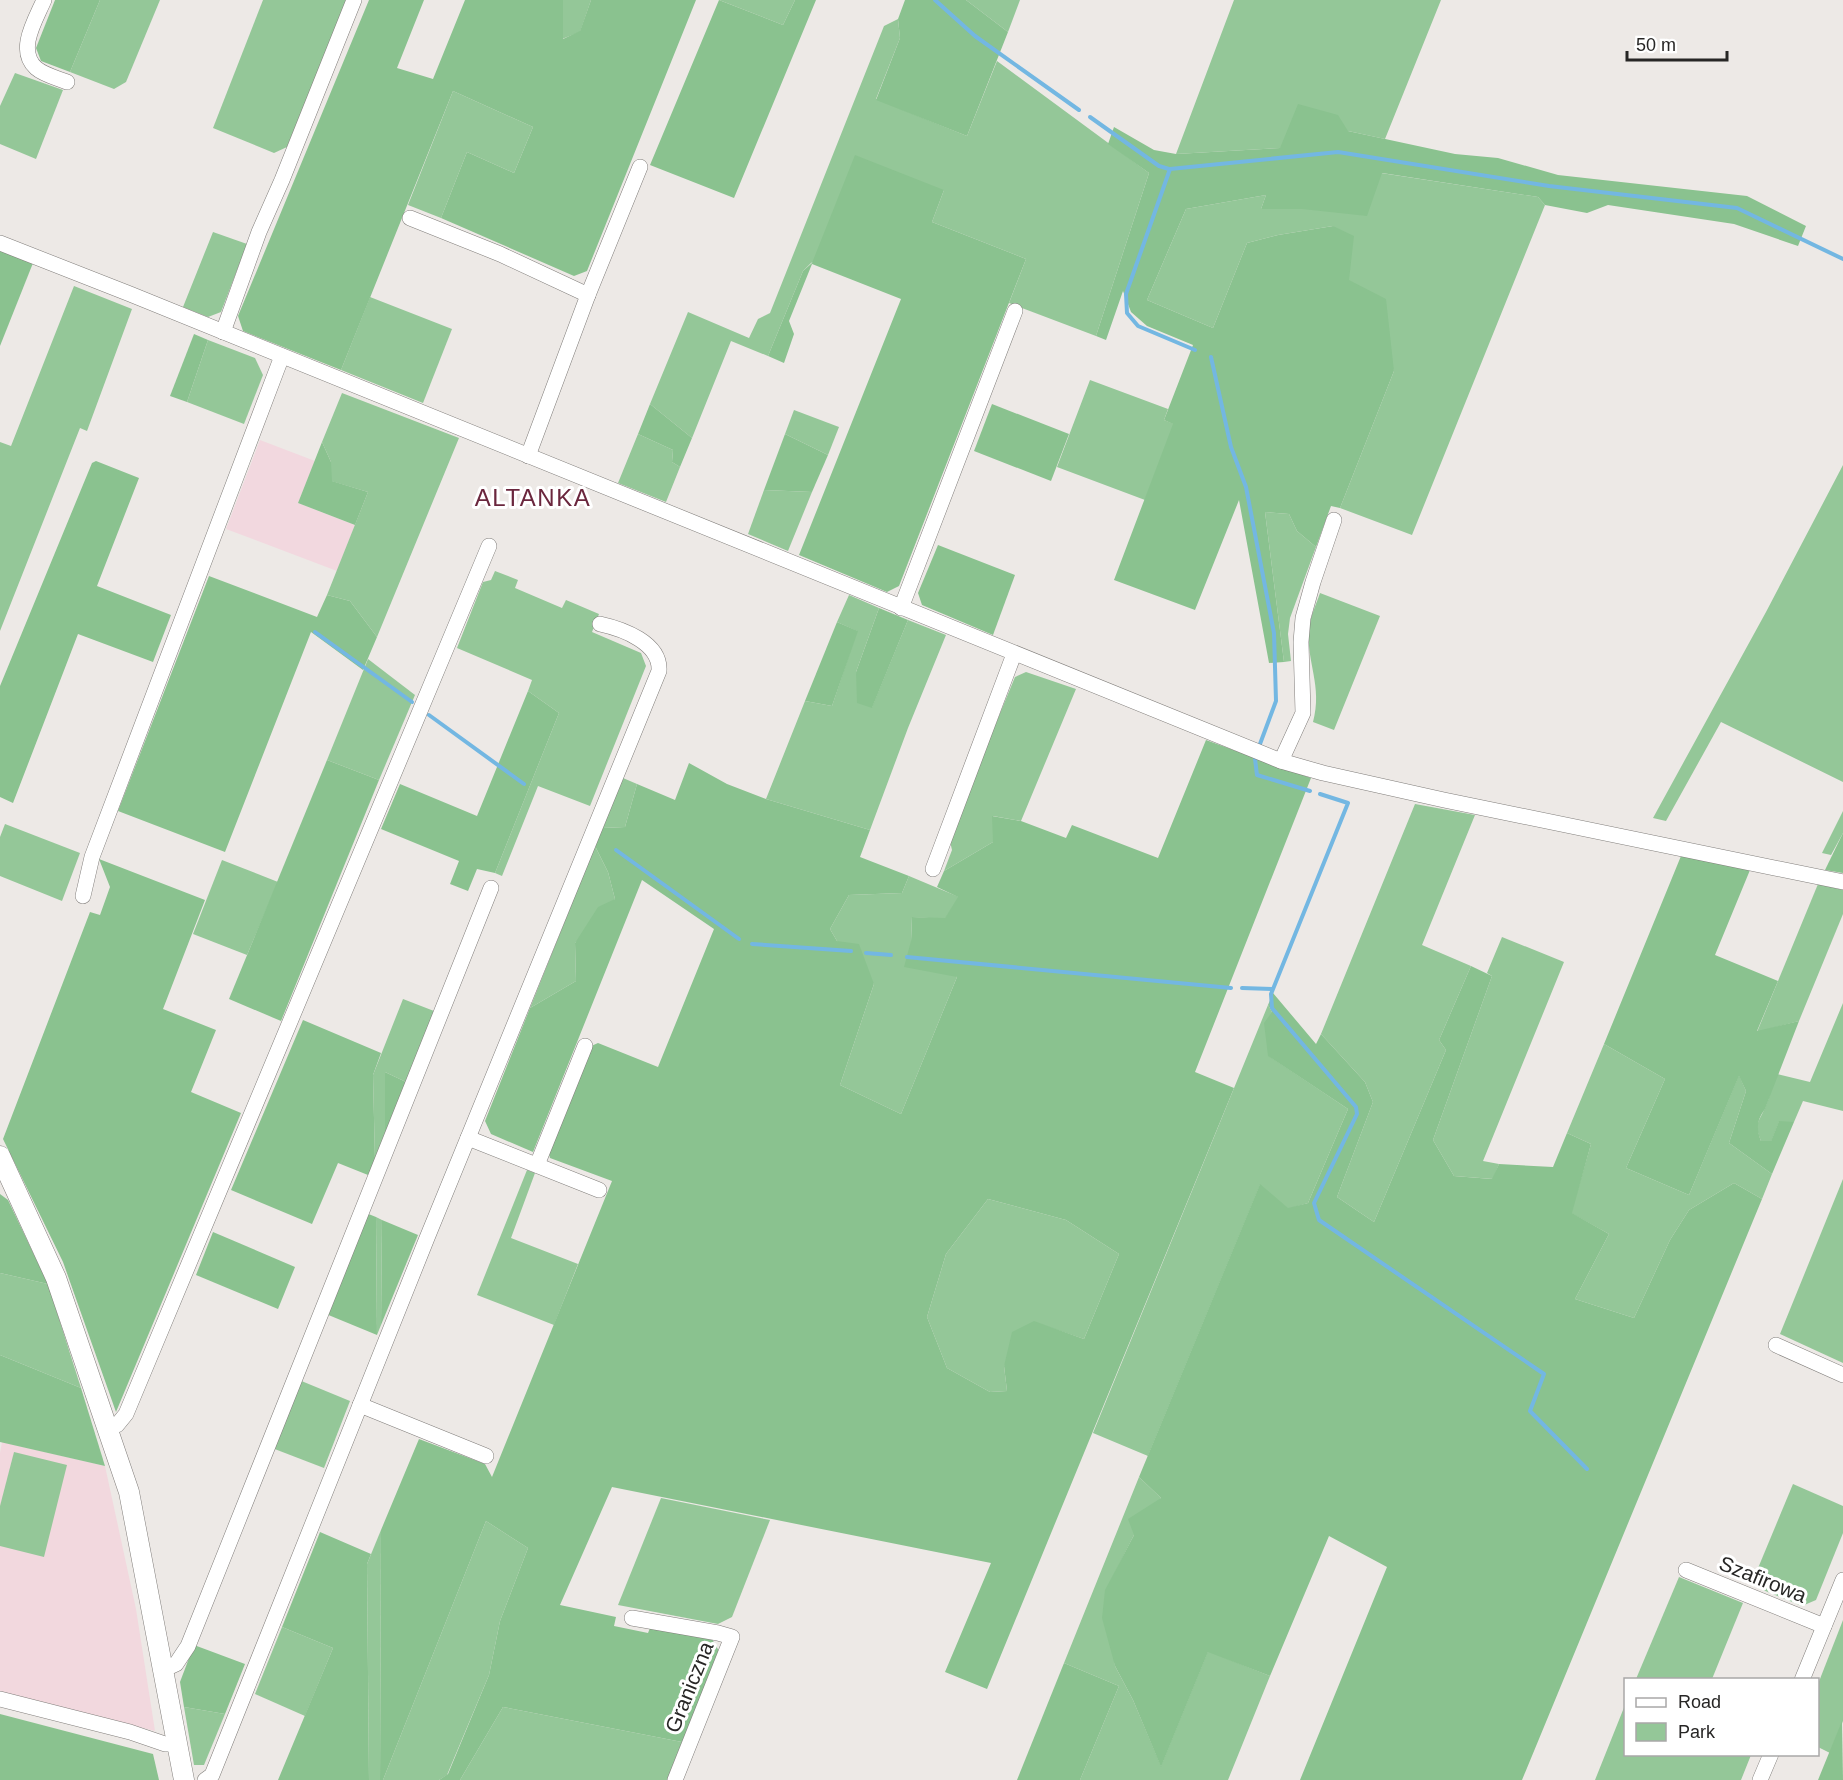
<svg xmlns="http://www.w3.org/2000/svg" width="1843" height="1780" viewBox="0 0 1843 1780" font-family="Helvetica,sans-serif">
<rect width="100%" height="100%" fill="#ede9e6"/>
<path fill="#f2d8df" d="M260 440 315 461 298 503 355 525 337 571 226 529Z"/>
<path fill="#f2d8de" d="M2 1442 105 1466 136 1609 155 1731 0 1694V1453Z"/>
<g fill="#94c798">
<path d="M100 0H160L126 82 114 89 70 72Z"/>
<path d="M263 0H347L287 147 274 153 213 128Z"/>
<path d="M563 0H591L580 32 562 39Z"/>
<path d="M719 0H795L783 25Z"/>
<path d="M966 0H1020L1008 32Z"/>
<path d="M1234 0H1441L1385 139 1348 131 1280 148 1176 154Z"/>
<path d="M898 19 900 38 876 99 967 136 997 61 1149 173 1096 336 1009 303 1026 259 932 222 944 190 811 263 803 271 768 356 731 341 692 438 650 404 688 312 749 338 758 319 770 313 884 26Z"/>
<path d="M15 73 63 90 36 159 0 144V106Z"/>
<path d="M453 91 533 127 514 173 467 152 441 218 408 205Z"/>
<path d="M1381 173 1538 197 1545 205 1412 535 1340 508 1394 371 1348 280 1333 226 1278 235 1247 243 1213 328 1147 300 1186 209 1266 195 1261 209H1302Z"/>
<path d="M213 232 247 244 221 312 208 317 183 307Z"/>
<path d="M74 286 132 309 87 431 80 428 0 631V442L11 446Z"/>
<path d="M370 297 452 329 423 403 341 370Z"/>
<path d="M208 340 255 358 263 375 244 424 187 402Z"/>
<path d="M1090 380 1168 409 1164 420 1174 424 1145 500 1057 467Z"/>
<path d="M342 393 459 438 377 637 350 601 327 595 368 492 331 481V462L322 442Z"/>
<path d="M794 410 839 427 828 455 785 434Z"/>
<path d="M638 434 673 450 672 462 680 467 666 502 618 483Z"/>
<path d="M1843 465V782L1721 722 1666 821 1653 818 1766 612Z"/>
<path d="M764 490 812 492 788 551 748 534Z"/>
<path d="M1265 512 1289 514 1297 531 1316 547 1290 618 1288 634 1291 661 1284 662Z"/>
<path d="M495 571 518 580 515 588 562 608 566 600 599 614 592 632 641 653 646 666 590 806 538 786 502 876 495 873 559 713 528 691 532 680 457 648 483 582 491 580Z"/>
<path d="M1320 593 1380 616 1334 730 1313 722C1323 686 1306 662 1309 629 1310 617 1316 605 1320 593Z"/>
<path d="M849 595 879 608 856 672 872 707 908 620 946 635 908 728 870 830 766 799 805 701 832 706 857 631 837 622Z"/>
<path d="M368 659 415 695 379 780 327 760Z"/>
<path d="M1026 672 1076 689 1021 821 993 816V842L944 871 952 850 949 837 1015 677Z"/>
<path d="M623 778 637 784 625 827 602 828Z"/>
<path d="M1415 804 1475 815 1422 945 1471 966 1439 1040 1446 1050 1374 1222 1337 1197 1373 1102 1365 1082 1321 1034Z"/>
<path d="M1843 811V833L1831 855 1822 853Z"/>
<path d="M5 824 80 853 62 901 0 876V837Z"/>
<path d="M595 846 608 872 615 899 575 943 576 981 530 1008Z"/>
<path d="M222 860 278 882 247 955 193 934Z"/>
<path d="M909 876 959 897 945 919 912 917 911 941 957 977 901 1114 840 1085 874 984 837 941 830 929 849 895 902 893Z"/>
<path d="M1818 884 1843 890V914L1799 1021 1757 1032Z"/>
<path d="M1502 937 1564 962 1483 1161 1499 1164 1493 1179 1454 1176 1433 1140 1492 976 1487 973Z"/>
<path d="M403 999 434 1011 406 1082 385 1072V1136L375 1161 373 1075Z"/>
<path d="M1843 1003V1111L1803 1101 1794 1122H1779L1771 1142 1761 1141C1754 1124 1758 1123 1765 1108 1770 1097 1772 1085 1777 1074L1810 1082Z"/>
<path d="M1268 1005 1272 1012 1269 1056 1348 1109 1308 1203 1288 1209 1260 1185 1148 1456 1093 1433Z"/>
<path d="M1604 1044 1665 1079 1626 1168 1689 1195 1739 1075 1746 1091 1729 1143 1772 1174 1762 1199 1734 1183 1689 1210 1670 1240 1634 1318 1575 1299 1609 1234 1571 1213 1591 1144 1567 1133Z"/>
<path d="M527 1170 535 1173 511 1238 578 1264 554 1325 477 1295Z"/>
<path d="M1843 1179V1363L1780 1334Z"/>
<path d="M988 1199 1066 1220 1119 1254 1084 1339 1034 1322 1004 1366 1007 1391 990 1392 947 1368 927 1317 946 1254Z"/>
<path d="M376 1217 382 1220 381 1325 377 1335Z"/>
<path d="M0 1273 48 1284 81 1388 0 1355Z"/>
<path d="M299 1380 350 1401 324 1468 272 1448Z"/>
<path d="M14 1452 67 1465 44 1557 0 1546V1506Z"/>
<path d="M1139 1477 1161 1498 1134 1535 1106 1590 1115 1666 1133 1700 1161 1766 1208 1651 1270 1676 1228 1780H1080L1119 1686 1064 1663Z"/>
<path d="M1793 1484 1843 1506V1533L1816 1600 1802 1606 1751 1585Z"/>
<path d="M661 1498 770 1520 732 1617 718 1624 618 1605Z"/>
<path d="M486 1521 528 1548 500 1621 489 1675 447 1775 439 1780H383Z"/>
<path d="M381 1530 380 1780H369L367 1564Z"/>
<path d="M1679 1577 1743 1603 1712 1679H1636Z"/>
<path d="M1843 1620V1721L1830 1753 1818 1747V1684Z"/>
<path d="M282 1627 333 1648 305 1716 255 1694Z"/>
<path d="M1625 1705 1626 1754 1751 1755 1741 1780H1595Z"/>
<path d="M184 1707 225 1714 204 1765H194Z"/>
<path d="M503 1707 682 1742 667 1780H460Z"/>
</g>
<g fill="#8ac28f" fill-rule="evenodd">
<path d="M55 0H100L70 72 41 61 36 48Z"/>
<path d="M369 0H424L397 68 433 79 465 0H563V39L580 31 591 0H696L587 271 574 276 441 218 467 152 514 173 533 127 453 91 341 370 243 331 238 316Z"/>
<path d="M719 0 783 25 795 0H816L734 198 650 165Z"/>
<path d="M905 0H966L1008 32 967 136 876 100 900 38 898 19Z"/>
<path d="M1298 104 1338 115 1348 131 1455 154 1498 158 1558 175 1747 196 1806 226 1798 246 1734 224 1608 205 1587 213 1545 205 1538 197 1382 173 1367 216 1302 209H1261L1266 195 1186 209 1147 300 1213 328 1247 243 1278 235 1333 226 1354 236 1349 280 1386 299 1394 371 1340 508 1331 506 1316 547 1297 531 1289 514 1265 512 1284 662 1269 663 1239 500 1195 610 1114 580 1173 424 1164 420 1193 345 1147 326 1131 312 1123 291 1106 340 1096 336 1149 173 1108 144 1114 127 1154 150 1176 154 1280 148Z"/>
<path d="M855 155 944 190 932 222 1026 259 899 586 887 592 799 555 901 299 812 264 789 321 794 334 784 363 768 356 803 271 812 263Z"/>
<path d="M0 250 33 263 0 346Z"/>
<path d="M194 334 208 340 187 402 170 396Z"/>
<path d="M650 404 692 438 680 467 672 462 673 450 638 434Z"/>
<path d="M992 404 1069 434 1051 481 974 451Z"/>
<path d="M785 434 828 455 812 492 764 490Z"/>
<path d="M322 442 331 462 332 481 368 492 355 525 298 503Z"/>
<path d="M96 461 139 478 97 586 171 615 153 662 78 634 13 803 0 797V686L92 463Z"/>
<path d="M938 545 1015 575 993 635 922 605 918 593Z"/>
<path d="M209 576 317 617 327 595 350 601 377 637 363 670 311 632 225 852 118 811Z"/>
<path d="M879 608 908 620 872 708 857 703 856 672Z"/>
<path d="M837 622 858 631 832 706 805 701Z"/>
<path d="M528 691 559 713 495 873 477 869 468 891 450 884 459 861 381 829 400 784 477 816Z"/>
<path d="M1206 740 1311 778 1195 1072 1234 1088 987 1689 945 1672 991 1563 612 1487 560 1605 616 1617 614 1626 648 1633 650 1628 712 1639 719 1651 682 1742 503 1707 460 1780H439L448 1774 489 1675 500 1621 528 1548 486 1521 383 1780H380L381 1530 419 1439 485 1464 492 1477 612 1181 550 1158 548 1150 589 1047 598 1043 658 1067 714 929 642 880 533 1152 491 1134 485 1121 530 1008 576 981 575 943 598 907 615 899 608 872 595 846 602 828 625 827 637 784 675 800 689 763 727 784 766 799 870 830 860 857 909 876 902 893 849 895 830 929 837 941 859 944 874 984 840 1085 901 1114 957 977 904 967 911 941 912 917 945 918 958 897 937 887 944 871 993 842 992 816 1021 821 1066 838 1072 825 1158 858ZM988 1199 1066 1220 1119 1254 1084 1339 1034 1321 1012 1332 1004 1366 1007 1391 990 1392 947 1368 927 1317 946 1254Z"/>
<path d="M327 760 379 780 281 1021 229 999Z"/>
<path d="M1843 833V873L1825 870Z"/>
<path d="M1681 856 1750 870 1715 955 1778 981 1757 1031 1799 1021 1765 1109C1757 1120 1756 1128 1761 1141H1771L1779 1121 1794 1122 1772 1174 1729 1143 1746 1091 1739 1076 1689 1195 1626 1168 1665 1079 1604 1044Z"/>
<path d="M99 859 205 900 163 1009 216 1030 191 1092 241 1113 116 1412 63 1262 3 1139 90 912 100 915 110 887Z"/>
<path d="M1471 966 1492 976 1433 1140 1454 1176 1492 1179 1499 1164 1553 1167 1567 1133 1591 1144 1572 1213 1609 1234 1575 1299 1634 1318 1670 1240 1689 1210 1734 1183 1762 1199 1522 1780H1300L1387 1567 1329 1536 1270 1676 1208 1652 1161 1767 1133 1700 1115 1666 1102 1618 1105 1590 1134 1535 1128 1519 1161 1498 1139 1477 1260 1184 1288 1208 1308 1203 1348 1109 1268 1056 1264 1023 1272 1012 1268 1005 1273 993 1316 1044 1321 1034 1365 1082 1373 1102 1337 1197 1374 1222 1446 1050 1439 1040Z"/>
<path d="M303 1020 381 1053 373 1075 375 1161 368 1175 338 1163 312 1224 231 1190Z"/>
<path d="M385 1072 406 1082 385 1136Z"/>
<path d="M0 1194 8 1200 48 1284 0 1273Z"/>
<path d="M366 1213 376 1217 377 1335 326 1314Z"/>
<path d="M382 1220 418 1235 381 1325Z"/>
<path d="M213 1232 295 1267 278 1309 196 1275Z"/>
<path d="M0 1355 81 1388 105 1466 0 1442Z"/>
<path d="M320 1532 371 1554 367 1564 369 1780H278L333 1648 282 1627Z"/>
<path d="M194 1645 245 1664 225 1714 184 1707 180 1682Z"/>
<path d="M1064 1663 1119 1686 1080 1780H1017Z"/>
<path d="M0 1714 153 1754 159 1780H0Z"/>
<path d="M1842 1721 1843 1780H1818Z"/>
</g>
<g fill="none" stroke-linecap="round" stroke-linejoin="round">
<g stroke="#73b7e2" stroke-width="4">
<path d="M935 0 975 36 1079 110"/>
<path d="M1090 117 1159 166 1169 169"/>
<path d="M1195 350 1138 326 1127 313 1126 294 1170 169 1338 152 1549 186 1737 208 1843 259"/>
<path d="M1211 357 1231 447 1246 487 1274 633 1276 701 1260 744"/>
<path d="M315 632 412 702"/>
<path d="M429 715 524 784"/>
<path d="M1255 759 1257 775 1310 791"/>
<path d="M1320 794 1348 803 1271 994 1272 1008 1356 1107 1357 1114 1314 1203 1319 1220 1544 1374 1530 1411 1587 1469"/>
<path d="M616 850 739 939"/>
<path d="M752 944 851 951"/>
<path d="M866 953 891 955"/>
<path d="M907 957 1231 988"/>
<path d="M1242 988 1272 989"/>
</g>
<defs>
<g id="minor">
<path d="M44 0C36 19 16 50 36 68 44 75 57 78 67 82"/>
<path d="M410 218 500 254 588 295"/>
<path d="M0 243 130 294 1281 761 1323 773 1444 800 1843 882"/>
<path d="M223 332 259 232 282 180 354 0"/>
<path d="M528 456 588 295 640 167"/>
<path d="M901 608 1015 311"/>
<path d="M1281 761 1303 713 1301 642 1303 618 1313 582 1334 520"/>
<path d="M933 869 1014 654"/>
<path d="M83 896 92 857 282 356"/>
<path d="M468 1138 599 1190"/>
<path d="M537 1165 585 1046"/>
<path d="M1776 1345 1843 1375"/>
<path d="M360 1405 486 1456"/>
<path d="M108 1428 117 1425 126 1414 489 546"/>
<path d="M1686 1570 1824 1626"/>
<path d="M632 1618 718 1633 732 1637 675 1780"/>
<path d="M163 1670 176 1664 188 1646 491 888"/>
<path d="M1802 1680 1843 1580"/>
<path d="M0 1699 130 1732 165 1744H177"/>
<path d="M205 1780 212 1775 427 1238 659 671C661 643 623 629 600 624"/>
<path d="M1760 1780 1771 1754"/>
</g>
<path id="tertiary" d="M0 1156 56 1278 129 1492 184 1780"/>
</defs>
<use href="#minor" stroke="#817e7b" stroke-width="16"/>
<use href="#tertiary" stroke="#817e7b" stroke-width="21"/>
<use href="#minor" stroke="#fff" stroke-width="15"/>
<use href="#tertiary" stroke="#fff" stroke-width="20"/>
</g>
<g text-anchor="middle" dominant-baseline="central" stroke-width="6" stroke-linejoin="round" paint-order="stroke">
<g font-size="21" fill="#272625" stroke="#fff">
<text transform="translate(1763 1579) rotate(22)">Szafirowa</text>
<text transform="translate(689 1687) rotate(-68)">Graniczna</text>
</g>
<g font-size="24" letter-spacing="1.5" fill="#6a263d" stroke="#fff">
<text x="533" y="497">ALTANKA</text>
</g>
</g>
<rect x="1624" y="1678" width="195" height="78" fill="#ffffff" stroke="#a9a8a8" stroke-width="1.5"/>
<rect x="1636" y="1698" width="30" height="9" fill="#ffffff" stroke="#a9a8a8" stroke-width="1.5"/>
<text x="1678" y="1708" font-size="18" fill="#272625">Road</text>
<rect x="1636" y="1723" width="30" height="18" fill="#94c798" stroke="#a9a8a8" stroke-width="1.5"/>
<text x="1678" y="1738" font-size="18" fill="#272625">Park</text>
<path d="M1627 51v9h100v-9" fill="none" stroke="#272625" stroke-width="3"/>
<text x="1636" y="51" font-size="18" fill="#272625" stroke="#ffffff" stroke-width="4.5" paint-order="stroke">50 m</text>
</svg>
